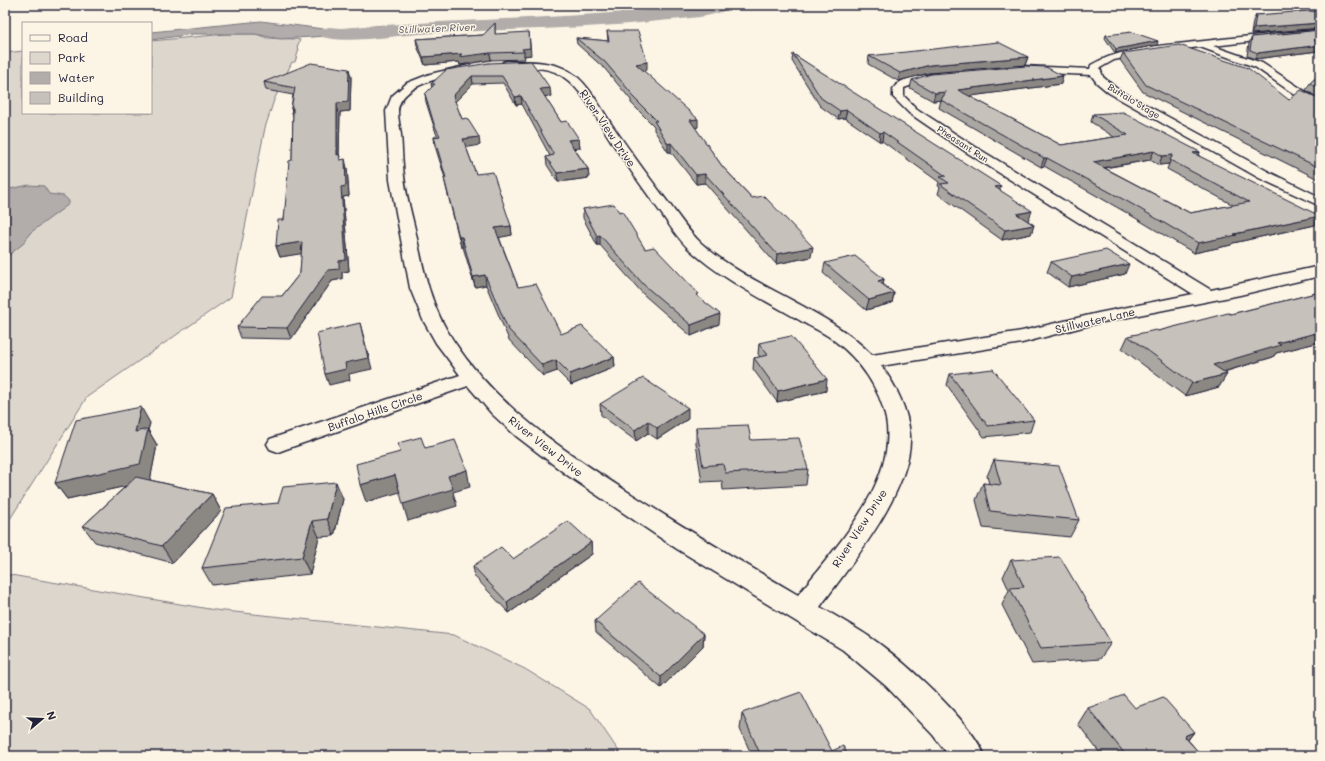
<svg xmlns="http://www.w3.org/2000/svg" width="1325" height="761" viewBox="0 0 1325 761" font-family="Mali,sans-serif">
<rect width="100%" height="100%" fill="#fcf5e5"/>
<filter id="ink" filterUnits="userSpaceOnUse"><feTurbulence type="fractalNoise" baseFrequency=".025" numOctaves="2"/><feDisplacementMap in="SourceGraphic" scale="8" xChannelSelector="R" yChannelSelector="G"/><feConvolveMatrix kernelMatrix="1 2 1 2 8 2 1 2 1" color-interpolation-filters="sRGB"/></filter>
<g filter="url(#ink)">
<g fill="#dcd6cc" stroke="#7f7c84">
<path d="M226 34H256L267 38 296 39 300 40 297 47 299 49 295 62H292L274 100 265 128 231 297 87 397 5 527V53L23 51V113H151V41Z"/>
<path d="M5 574 215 610 454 635 525 669 590 709 622 756H5Z"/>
</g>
<g fill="#b2adab" stroke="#78757e">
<path d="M261 21 331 30 385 25 390 32 280 39 255 34H193L151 40V32Z"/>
<path d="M29 185 44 186 49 194 64 196 69 201V204L30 233 24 243 5 258V190Z"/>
</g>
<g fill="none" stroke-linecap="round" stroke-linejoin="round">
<path fill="#b2adab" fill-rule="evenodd" d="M698 5H732C723 18 675 19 659 21 579 30 499 29 419 34 389 36 351 44 322 37L319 33 322 29 329 27 341 28C460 19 579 19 698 5Z"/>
<defs>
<g id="minor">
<path d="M1320 30V36L1273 39 1213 46 1262 63 1320 101V108L1301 99 1255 67 1200 47 1137 55 1114 60 1100 68 1103 77 1117 89 1269 172 1320 197V206L1259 178 1109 93 1097 83 1091 75 1023 72 1018 69 1023 66 1090 69 1091 65C1123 47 1160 46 1195 42 1237 37 1278 33 1320 30Z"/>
<path d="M507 61C528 62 550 60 569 71 588 82 600 107 612 125 630 151 648 176 667 201 678 215 688 231 701 243 752 289 824 306 872 355L1022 331 1098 313 1193 294 966 152 909 113 893 97V89C901 76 923 76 937 73L942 76 941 78 915 84 904 88V96L917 109 974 146 1211 290 1320 266V276L1240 295 1098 323 1022 343 881 366C896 385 908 410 910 435 913 490 851 564 820 607 834 615 848 623 862 632 896 653 970 719 985 756H949L933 735 886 686 843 650 677 549 567 475 516 436 492 414 468 386 286 449 278 452 270 449 267 444 270 439 460 375 436 343 423 320 410 288 390 180 386 111 392 96 407 83 430 74 469 65 474 68 473 70C451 76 399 82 398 112 398 119 400 127 401 135 402 145 402 155 403 165 404 187 410 208 415 229 423 268 430 306 453 340 496 406 562 450 628 492 684 528 740 561 798 595 834 549 898 482 886 419 880 389 860 360 836 342 826 333 812 328 801 321 763 299 723 280 690 250 678 239 668 223 658 209 642 187 626 164 611 141 596 118 581 84 555 72 539 65 520 70 503 66L502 64 503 62Z"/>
</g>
</defs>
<use href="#minor" stroke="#22223b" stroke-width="3"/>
<use href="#minor" fill="#fcf5e5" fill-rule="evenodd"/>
</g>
<g fill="#aaa6a1" stroke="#22223b" fill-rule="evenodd">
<path d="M1320 12V29V28L1251 34 1253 21 1256 15Z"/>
<path d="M495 23V34L531 55 524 56 525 59 491 60 460 65 459 62 425 65 417 46 416 39 483 35Z"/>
<path d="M1320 30V48L1318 51 1255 59 1247 56 1249 43 1252 37Z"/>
<path d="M607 31 647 70H643L698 127 695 128 722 166 752 198 811 257 776 264 705 183 696 184 671 152H668L654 130V126L631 103V100L605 69 577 44 576 38 608 41Z"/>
<path d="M1106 35 1157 45 1115 53 1105 38Z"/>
<path d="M1123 53 1289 100 1318 98 1306 90 1310 83 1320 74V180L1143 92 1120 60Z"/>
<path d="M793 54 1000 190 1028 221 1034 225 1031 234 1002 240 938 194 940 187 938 186 939 182 882 141H879L845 118 838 119 820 106 792 61Z"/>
<path d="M869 56 1028 57 1025 65 929 73 898 81 868 64Z"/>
<path d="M489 63 551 96H544L561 122 579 139 580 148H574L588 169 589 178 558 182 547 165 546 157 550 156 522 104 516 105 503 83 473 84 455 102 462 119 480 145 466 147 476 174 511 226 512 235 499 237 518 287 561 334 614 357 615 367 571 385 557 371 543 376 509 340 486 285 475 287 463 247H461L446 187 444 178H445L435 146 434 137H438L436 133 426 102 425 94 432 88 431 84Z"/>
<path d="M351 77 350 111 340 112 339 154 341 160 347 168 349 196 343 197 349 271 342 272V279L332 281 291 339 241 338 237 327 282 296 300 273 302 253 280 257 276 246 284 220 292 160 293 116 291 108 293 95 266 90 264 82Z"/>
<path d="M912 80 1061 84 969 96 1061 145 1114 137 1091 122 1093 114 1200 152 1199 156 1315 225 1233 243 1231 245 1194 253 1127 213 1044 166 1041 167 939 108 941 100 933 101 910 88ZM1150 160 1159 165 1169 164 1167 169 1233 205 1190 213 1105 168Z"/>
<path d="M583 209 619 212 645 249 699 297 719 324 691 336 644 295 600 245H597L583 218Z"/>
<path d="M1051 262 1125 274 1068 287 1047 272Z"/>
<path d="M825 263 884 279 883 284 894 293 892 303 866 310 823 273Z"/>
<path d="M1320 292V342L1276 353 1273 357 1224 372 1227 374 1219 387 1185 396 1122 349 1128 336 1158 331 1231 314Z"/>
<path d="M759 343 826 391 777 402 753 369 754 358 760 357 758 354Z"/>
<path d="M950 374 1034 420 1030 432 984 437 947 385Z"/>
<path d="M600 404 688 419 657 439 648 433 636 441 601 415Z"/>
<path d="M150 423 148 430 157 445 150 480 212 494 221 511 173 563 95 542 83 526 126 486 67 499 55 483Z"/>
<path d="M696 427 751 440 808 469 806 485 723 490 722 481 702 482 696 444Z"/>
<path d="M994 460 1079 520 1070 537 983 528 976 500 983 483 989 484 987 476Z"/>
<path d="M343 499 334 536 319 537 310 574 212 585 202 568Z"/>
<path d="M591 542 592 554 509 613 475 577 473 566 513 559Z"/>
<path d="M1011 560 1111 643 1100 659 1032 664 1002 605 1009 590 1003 577Z"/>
<path d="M595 621 704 634 703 646 661 688 596 632Z"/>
<path d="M1088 708H1135L1194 732 1188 740 1202 756H1102L1078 724Z"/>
<path d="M742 713 832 751 848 756H752L740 729Z"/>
</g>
<g fill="#8b8783" stroke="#22223b">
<path d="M1320 23V28L1251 34 1254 28Z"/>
<path d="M529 32 531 55 524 56V52L522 49Z"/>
<path d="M1158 41 1157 45 1115 53 1116 49Z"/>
<path d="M1320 45V48L1318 51 1255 59 1258 53Z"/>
<path d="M490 53 491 60 460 65 459 62 425 65 423 57 462 54Z"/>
<path d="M1028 57 1025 65 929 73 898 81 900 73 930 65Z"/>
<path d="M647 62V70L636 71V64Z"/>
<path d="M349 69 351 77 350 111 340 112 339 154 342 163 337 155V103Z"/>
<path d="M472 76 473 84 454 103 453 96Z"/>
<path d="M1063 76 1061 84 956 98 958 90Z"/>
<path d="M550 88 551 96 540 97V89Z"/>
<path d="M946 92 944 100 933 101 935 93Z"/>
<path d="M521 96 522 104 516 105 515 97Z"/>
<path d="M291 108H293V116Z"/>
<path d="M847 110 845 118 838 119 840 111Z"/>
<path d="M698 119V127L689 129 690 120Z"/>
<path d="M883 132 882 141H879L880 133Z"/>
<path d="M479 137 480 145 464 148 463 139Z"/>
<path d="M579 139 580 148 569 149 568 140Z"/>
<path d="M671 143V152H668V144Z"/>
<path d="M1154 151 1150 160 1090 170 1093 162Z"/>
<path d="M1200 152 1196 161 1193 153Z"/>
<path d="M1173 155 1169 164 1159 165 1162 156Z"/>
<path d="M1044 158H1047L1044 166 1041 167Z"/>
<path d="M345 159 347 168 349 196 343 197 349 271 342 272V279L332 281 291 339 287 328 341 187Z"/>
<path d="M588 169 589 178 558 182 557 173Z"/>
<path d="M705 174V183L696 184V175Z"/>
<path d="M1001 186 998 196 995 187Z"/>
<path d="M1032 211 1028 221 1014 223 1017 214Z"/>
<path d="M1320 216 1315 225 1233 243 1231 245 1194 253 1198 243 1234 234Z"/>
<path d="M1034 225 1031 234 1002 240 1005 230Z"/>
<path d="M511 226 512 235 497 238 495 228Z"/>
<path d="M600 235V245H597V236Z"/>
<path d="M459 237H462L463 247H461Z"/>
<path d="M302 242 306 253 280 257 276 246Z"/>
<path d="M813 247 811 257 776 264 777 254Z"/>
<path d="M1129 264 1125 274 1068 287 1072 277Z"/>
<path d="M485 275 486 285 475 287 473 277Z"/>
<path d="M884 279 882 289 878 281Z"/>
<path d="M894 293 892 303 866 310 869 300Z"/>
<path d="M720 314 719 324 691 336V325Z"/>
<path d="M360 323 372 369 349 374 350 380 329 385 325 374Z"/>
<path d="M1320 332V342L1276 353 1273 357 1206 377 1213 365 1277 343Z"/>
<path d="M614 357 615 367 571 385 570 374Z"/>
<path d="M556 360 557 371 543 376 542 365Z"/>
<path d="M1227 374 1219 387 1185 396 1192 383Z"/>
<path d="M827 379 826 391 777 402 778 391Z"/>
<path d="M141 407 150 423 148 430 157 445 150 481 67 499 55 483 135 432Z"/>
<path d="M688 408V419L657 439V428Z"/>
<path d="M648 421V433L636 441 635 430Z"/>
<path d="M467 470 470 487 453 492 457 506 408 521 403 504 448 476Z"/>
<path d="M395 475 400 492 366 502 360 485Z"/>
<path d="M336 482 343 499 334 536 327 519Z"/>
<path d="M212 494 221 511 173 563 162 546Z"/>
<path d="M312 521 319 537 310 574 302 557Z"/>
<path d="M591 542 592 554 509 613 507 602Z"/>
<path d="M704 634 703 646 661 688V677Z"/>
<path d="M1194 732 1181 748 1184 736Z"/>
</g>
<g fill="#c6c1bb" stroke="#22223b" fill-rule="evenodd">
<path d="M1309 11 1320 12V23L1254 28 1256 15Z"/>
<path d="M495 23V34L529 32 530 48 522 49 524 52 490 53 459 57 462 54 423 57 416 39 483 35Z"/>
<path d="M1320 30V40H1314L1320 44V45L1258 53 1250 50 1252 37Z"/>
<path d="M607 31H638L647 62 636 64 698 119 690 120 722 166 752 198 764 196 813 247 777 254 705 174 696 175 671 143 668 144 654 121H657L631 95H633L605 62 576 38 609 41Z"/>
<path d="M1132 32 1158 41 1116 49 1106 35Z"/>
<path d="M998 42 1028 57 930 65 900 73 869 56Z"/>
<path d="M1179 45 1248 68 1289 100 1301 90 1320 99V168L1146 85 1123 53Z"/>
<path d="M793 54 1001 186 995 187 1032 211 1017 214 1034 225 1005 230 940 184 949 183 940 177 946 176 883 132 880 133 847 110 840 111 821 98Z"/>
<path d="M531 61 550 88 540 89 561 122 567 121 579 139 568 140 588 169 557 173 546 157 554 155 521 96 515 97 502 76H472L453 96 462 119 467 118 479 137 463 139 476 174 493 172 511 226 495 228 518 287 536 284 561 334 582 326 614 357 570 374 556 360 542 365 508 329 485 275 473 277 462 237H459L444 178H446L434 137 440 136 434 124 425 94 435 84H431L446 70 489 63Z"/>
<path d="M311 63 349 69 348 102 337 103V155L339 154 340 160 345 159 346 186 341 187 346 260 339 261V269L328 270 287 328 237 327 262 296H282L300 273 302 242 276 246 278 220H284L289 161 292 160 293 108H291L295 88 264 82Z"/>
<path d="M1026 66 1046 67 1063 76 958 90 1061 145 1128 135 1093 114 1123 112 1200 152 1193 153 1320 216 1234 234 1237 235 1198 243 1130 203 1047 158H1044L941 100 946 92 935 93 912 80 931 74ZM1154 151 1162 156 1173 155 1170 160 1249 202 1190 213 1093 162Z"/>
<path d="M1320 74V89L1310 83Z"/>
<path d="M614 204 619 212 622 211 645 249 654 247 699 294 696 295 720 314 691 325 644 285 600 235 597 236 583 209Z"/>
<path d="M1106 250 1129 264 1072 277 1051 262Z"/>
<path d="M855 256 884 279 878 281 894 293 869 300 825 263Z"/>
<path d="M1320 292V332L1277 343 1281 345 1213 365 1227 374 1192 383 1128 336 1156 330 1158 331 1228 313 1231 314Z"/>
<path d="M360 323 368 358 345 363 346 369 325 374 317 333Z"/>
<path d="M791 336 827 379 778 391 754 358 768 355 759 343Z"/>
<path d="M993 369 1034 420 988 426 950 374Z"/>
<path d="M643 378 688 408 657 428 648 421 635 430 600 404Z"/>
<path d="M141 407 135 432 148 429 140 464 55 483 76 420Z"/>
<path d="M748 425 751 440 799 438 808 469 725 473 723 464 703 466 696 427Z"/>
<path d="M421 437 425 448 455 440 467 470 448 476 453 489 403 504 395 475 360 485 356 464 400 452 398 443Z"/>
<path d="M994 460 1059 466 1079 520 990 511 983 483 1001 485Z"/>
<path d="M136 477 212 494 162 546 83 526Z"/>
<path d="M336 482 327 519 312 521 302 557 202 568 226 508 278 503 283 487Z"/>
<path d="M568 521 591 542 507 602 473 566 501 547 513 559Z"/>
<path d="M1060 557 1111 643 1041 648 1010 588 1024 587 1011 560Z"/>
<path d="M638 583 704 634 661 677 595 621Z"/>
<path d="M801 692 832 751 843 746 848 756H761L742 713Z"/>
<path d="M1124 695 1135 708 1163 697 1194 732 1184 736 1202 756H1119L1125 754 1088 708Z"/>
</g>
</g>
<g text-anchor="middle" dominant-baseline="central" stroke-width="3" stroke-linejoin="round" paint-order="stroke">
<g font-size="9" fill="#22223b" stroke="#fcf5e5">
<text transform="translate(1134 101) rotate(31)">Buffalo Stage</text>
<text transform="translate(963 144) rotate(33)">Pheasant Run</text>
</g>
<g font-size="10" font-style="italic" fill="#545362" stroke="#fcf5e5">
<text transform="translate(437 28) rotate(-2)">Stillwater River</text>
</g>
<g font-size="11" fill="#22223b" stroke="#fcf5e5">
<text transform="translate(608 128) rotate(56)">River View Drive</text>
<text transform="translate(1095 320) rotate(-13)">Stillwater Lane</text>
<text transform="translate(375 411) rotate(-19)">Buffalo Hills Circle</text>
<text transform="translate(546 446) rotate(38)">River View Drive</text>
<text transform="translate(859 528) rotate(-57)">River View Drive</text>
</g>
</g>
<rect width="1325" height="761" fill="none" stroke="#fcf5e5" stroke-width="20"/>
<rect x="10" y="10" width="1305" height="741" fill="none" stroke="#22223b" stroke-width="1.5" filter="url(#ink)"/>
<rect x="22" y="22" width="130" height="92" fill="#fcf5e5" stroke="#a5a1a1"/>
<rect x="30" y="35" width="20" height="6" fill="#fcf5e5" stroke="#a5a1a1"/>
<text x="58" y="42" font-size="12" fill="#22223b">Road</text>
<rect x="30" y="52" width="20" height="12" fill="#dcd6cc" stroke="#a5a1a1"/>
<text x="58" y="62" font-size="12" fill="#22223b">Park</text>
<rect x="30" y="72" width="20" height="12" fill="#b2adab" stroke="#a5a1a1"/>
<text x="58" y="82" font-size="12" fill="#22223b">Water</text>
<rect x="30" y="92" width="20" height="12" fill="#c6c1bb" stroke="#a5a1a1"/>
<text x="58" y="102" font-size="12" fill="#22223b">Building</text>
<g transform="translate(42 719) rotate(71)" stroke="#fcf5e5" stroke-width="3" paint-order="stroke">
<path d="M0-3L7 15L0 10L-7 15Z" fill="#22223b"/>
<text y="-6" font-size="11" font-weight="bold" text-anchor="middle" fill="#22223b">N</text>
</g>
</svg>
